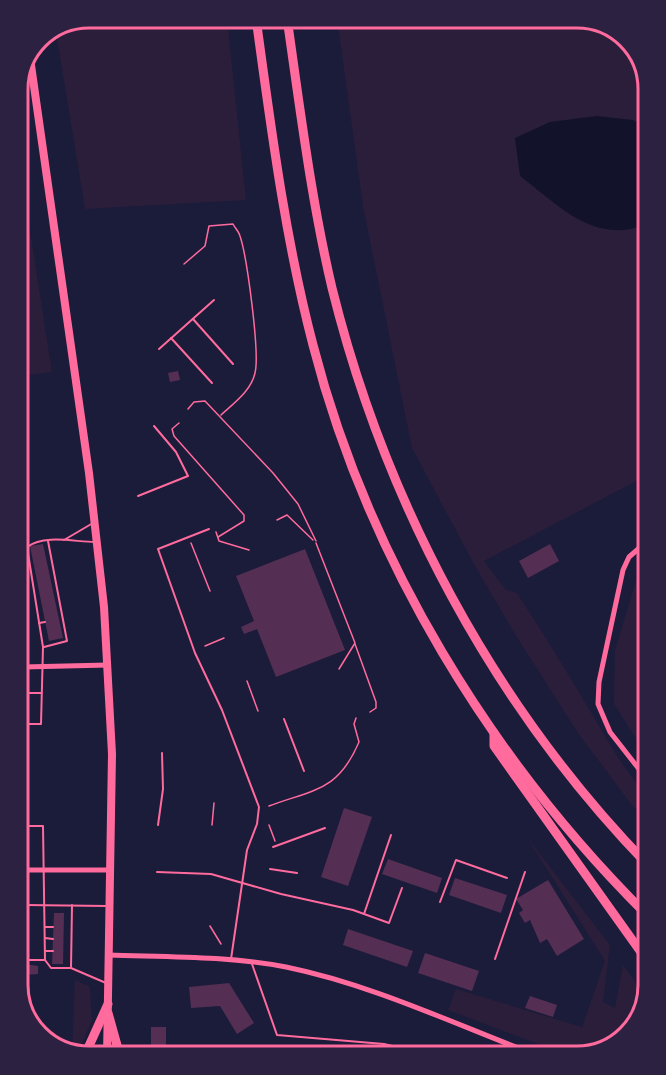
<svg xmlns="http://www.w3.org/2000/svg" width="666" height="1075" viewBox="0 0 666 1075" font-family="'Fira Sans Condensed',sans-serif">
<rect width="100%" height="100%" fill="#1b1b3a"/>
<g fill="#2a1e3b">
<path d="M89 18H227L246 200 85 209 56 32Z"/>
<path d="M337 18H582L616 30 640 58 644 477 484 561 506 590 517 593C537 624 557 655 576 687 599 724 617 762 646 794L647 820 631 804 578 733 518 639 475 566 412 448 363 206Z"/>
<path d="M19 160 52 372 20 376Z"/>
<path d="M636 581 645 582 646 754 614 704 615 650Z"/>
<path d="M526 836 610 945 603 1002 615 1008 623 965 645 995 636 1025 608 1049 554 1050 448 1010 456 989 582 1027 605 961Z"/>
<path d="M75 980 90 987 92 1021 77 1054 72 1052Z"/>
</g>
<path fill="#12122b" d="M597 116 633 120 641 124 642 226C592 243 557 204 520 176L515 138 550 122Z"/>
<g fill="#542f53">
<path d="M178 371 180 380 170 382 168 373Z"/>
<path d="M43 544 63 638 49 641 30 546Z"/>
<path d="M550 544 559 561 528 578 519 561Z"/>
<path d="M305 549 345 650 276 677 257 629 244 634 241 627 254 621 236 576Z"/>
<path d="M23 738H25L27 815H24Z"/>
<path d="M344 808 372 817 348 886 321 877Z"/>
<path d="M388 859 442 878 437 893 382 874Z"/>
<path d="M455 878 507 895 501 913 449 895Z"/>
<path d="M548 880 584 939 557 956 547 939 540 943 530 920 525 923 519 913 523 910 516 899Z"/>
<path d="M54 913H64L63 964H52Z"/>
<path d="M25 914H28L27 957H25Z"/>
<path d="M348 929 413 951 407 967 343 945Z"/>
<path d="M425 953 479 971 472 991 418 973Z"/>
<path d="M25 964 38 966V974L25 975Z"/>
<path d="M229 983 254 1023 237 1034 220 1006 191 1008 189 987Z"/>
<path d="M530 996 557 1005 553 1017 525 1008Z"/>
<path d="M25 1005 43 1030 39 1032 26 1017Z"/>
<rect x="151" y="1027" width="15" height="29"/>
</g>
<g fill="none" stroke-linecap="round" stroke-linejoin="round">
<g stroke="#ff6b9d" stroke-width="1.5">
<path d="M184 264 205 246 209 226 233 224C235 228 239 232 240 236 247 257 260 353 255 373 251 391 234 403 221 415"/>
<path d="M188 409 194 402 205 401 273 473 298 504 316 541"/>
<path d="M179 423 172 429 174 436 244 515V521L218 537"/>
<path d="M277 520 287 515 313 540"/>
<path d="M216 532 219 541 249 550"/>
<path d="M191 543 210 591"/>
<path d="M316 543 355 643 339 669"/>
<path d="M355 644 376 702V708L370 712"/>
<path d="M23 645H26"/>
<path d="M205 646 224 638"/>
<path d="M247 681 258 711"/>
<path d="M269 806C315 789 338 791 359 742L354 724 356 718"/>
<path d="M212 825 214 803"/>
<path d="M269 825 275 841"/>
<path d="M210 926 221 944"/>
</g>
<g stroke="#ff6b9d" stroke-width="2">
<path d="M193 319 233 364"/>
<path d="M171 338 212 383"/>
<path d="M159 349 214 300"/>
<path d="M138 496 188 476 176 452 154 426"/>
<path d="M209 529 158 549 195 653 222 710 259 807 257 824 247 850 231 959"/>
<path d="M64 540 93 523"/>
<path d="M39 623 45 622"/>
<path d="M44 647 67 641 48 541"/>
<path d="M23 693H41"/>
<path d="M284 719 304 771"/>
<path d="M23 724H41L43 647 27 547C45 534 75 542 95 542"/>
<path d="M158 825 163 789 162 753"/>
<path d="M24 826H43L45 960 51 968H71L106 983"/>
<path d="M273 847 325 828"/>
<path d="M270 869 297 873"/>
<path d="M157 872 211 874 281 894 353 910 389 923 402 888"/>
<path d="M440 902 456 860 507 878"/>
<path d="M25 905 107 906"/>
<path d="M364 914 391 835"/>
<path d="M45 927H53"/>
<path d="M45 938 53 939"/>
<path d="M45 951H53"/>
<path d="M495 959 525 872"/>
<path d="M25 960H45"/>
<path d="M252 964 277 1035 384 1044 417 1052"/>
<path d="M71 968 72 905"/>
</g>
<g stroke="#ff6b9d" stroke-width="5">
<path d="M644 544 629 557 623 570 599 682 598 704 610 732 646 778"/>
<path d="M23 667 108 665"/>
<path d="M24 870H111"/>
<path d="M109 955C168 957 228 956 286 967 369 984 448 1021 526 1051"/>
</g>
<path stroke="#ff6b9d" stroke-width="8" d="M30 58 89 473 104 607 112 754 107 1057"/>
<g stroke="#ff6b9d" stroke-width="9">
<path d="M256 18C271 128 285 238 313 345 368 559 491 760 647 915"/>
<path d="M287 18C300 108 311 199 332 288 385 502 493 705 647 864"/>
<path d="M494 733V746L648 962"/>
<path d="M108 1013 120 1056"/>
<path d="M84 1057 108 1004"/>
</g>
</g>
<path d="M0 0H666V1075H0ZM89 28H577A61 61 0 0 1 638 89V985A61 61 0 0 1 577 1046H89A61 61 0 0 1 28 985V89A61 61 0 0 1 89 28Z" fill="#2d2142" fill-rule="evenodd"/>
<path fill="none" stroke="#ff6b9d" stroke-width="3" d="M89 28H577A61 61 0 0 1 638 89V985A61 61 0 0 1 577 1046H89A61 61 0 0 1 28 985V89A61 61 0 0 1 89 28Z"/>
</svg>
